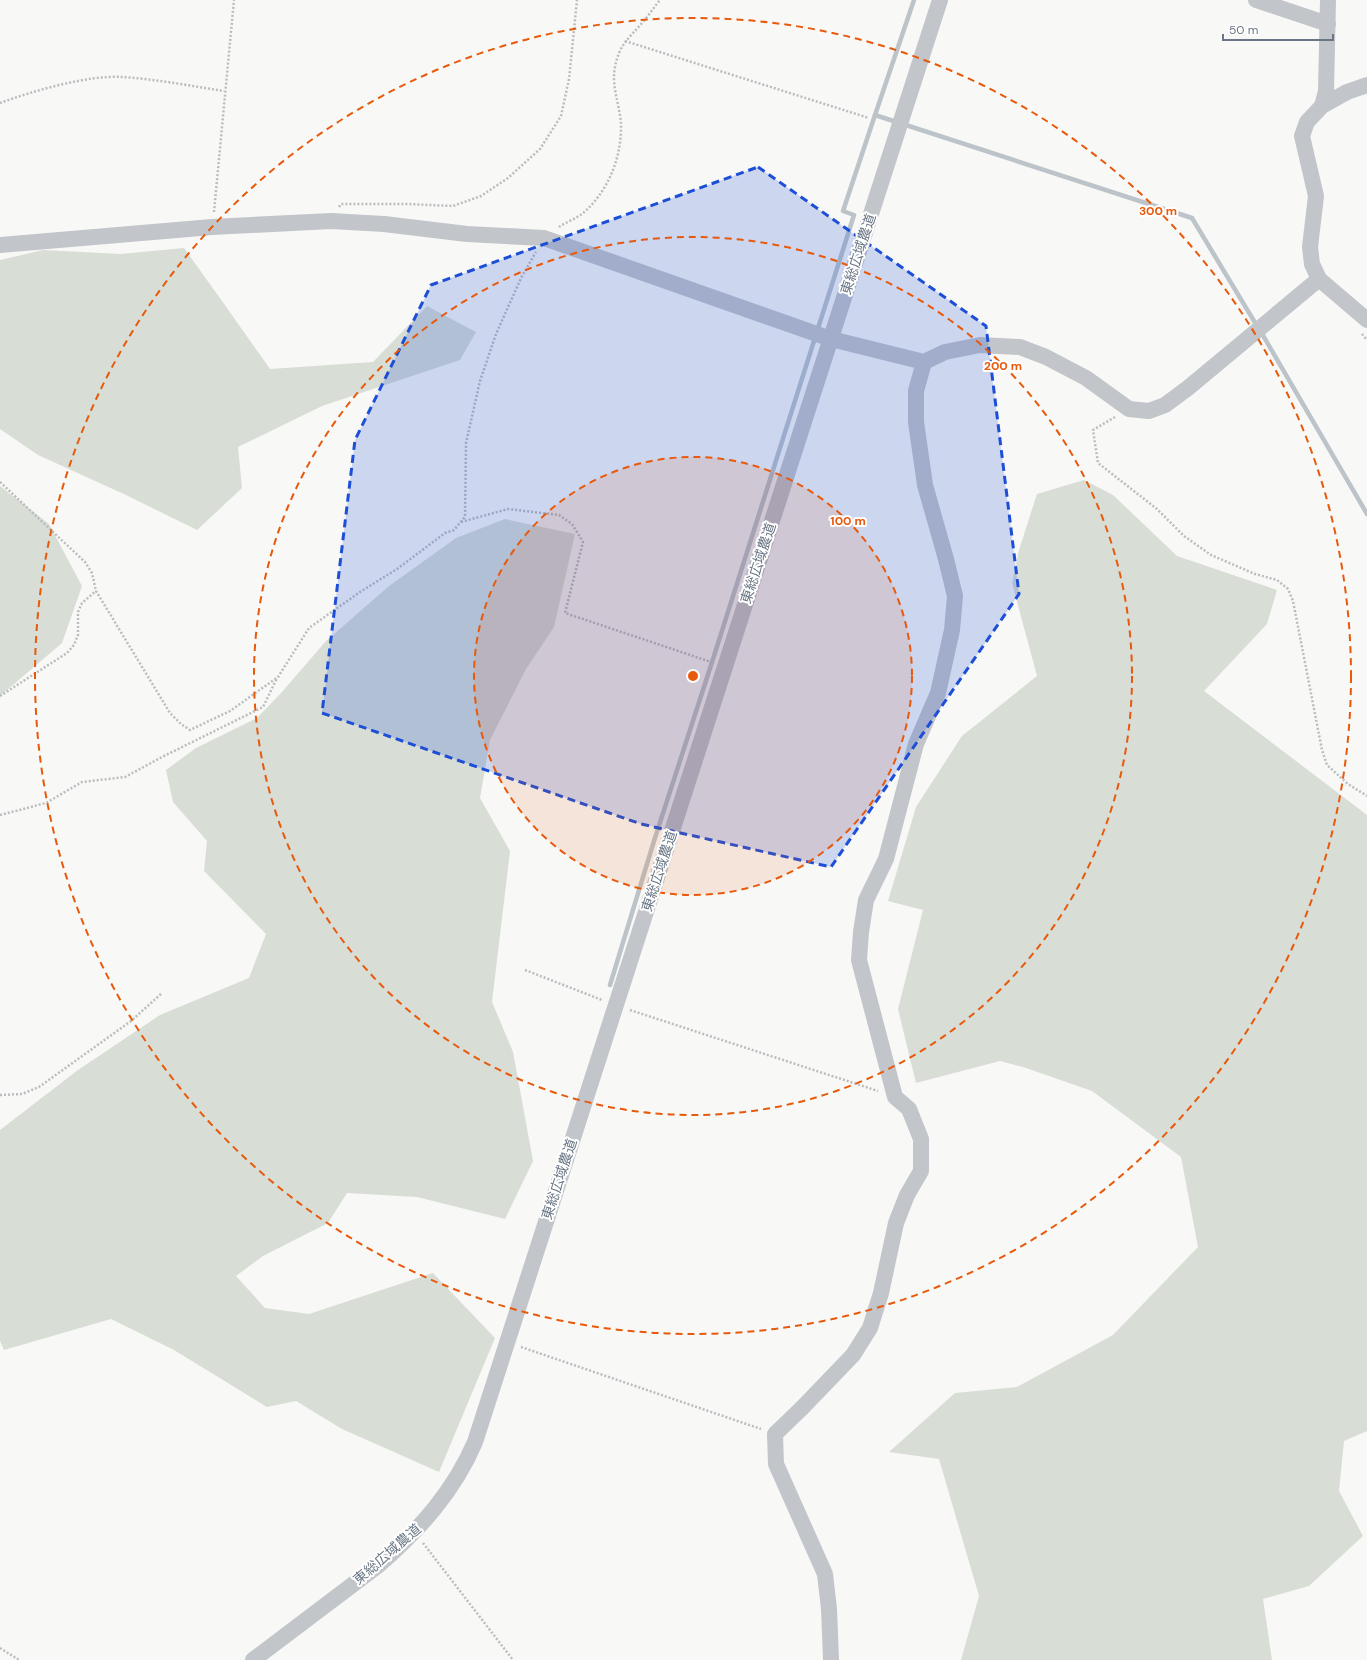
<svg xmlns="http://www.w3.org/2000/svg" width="1367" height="1660" viewBox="0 0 1367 1660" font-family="'DM Sans','Noto Sans JP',sans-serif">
<rect width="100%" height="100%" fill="#f8f8f6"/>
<g fill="#d8ddd6">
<path d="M184 248 222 301 270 369 373 362 427 306 476 332 460 360 322 406 238 447 242 488 197 530 126 495 38 455 0 429V260L43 250 120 254Z"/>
<path d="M1084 480 1113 495 1177 556 1277 590 1267 624 1204 691 1367 815V1431L1344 1441 1339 1491 1363 1536 1309 1586 1263 1599 1272 1660H961L979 1596 939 1459 889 1452 955 1393 1017 1387 1113 1335 1198 1247 1181 1157 1092 1091 1023 1067 1000 1061 916 1083 898 1009 923 910 888 901 916 807 962 736 1037 676 1012 583 1019 550 1037 494Z"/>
<path d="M0 486 49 524 82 586 62 643 0 696Z"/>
<path d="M505 519 575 534 554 627 526 669 490 740 480 798 510 851 492 1002 513 1052 533 1161 505 1219 417 1197 347 1193 328 1223 263 1256 236 1276 265 1308 309 1314 433 1273 495 1338 439 1472 342 1429 296 1401 267 1407 174 1350 111 1319 4 1350 0 1341V1130L78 1070 160 1015 249 978 266 934 204 871 207 841 173 802 166 770 196 748 257 718 282 692 326 641 389 586 456 538Z"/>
</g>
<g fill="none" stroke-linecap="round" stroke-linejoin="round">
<g stroke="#bcc4ca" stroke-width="4.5">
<path d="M914 0 875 115 1192 218 1257 326"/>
<path d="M1261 332 1367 514"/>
<path d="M610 985 654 841 714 656 854 215 843 211 875 115"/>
</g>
<g stroke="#babcbf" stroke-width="2.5" stroke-dasharray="2 2" stroke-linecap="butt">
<path d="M625 41 869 118"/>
<path d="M0 103C33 91 87 75 122 77 156 79 191 86 224 91"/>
<path d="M339 207 341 204H407L453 206 481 196 508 178 540 149 561 116 569 79 577 0"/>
<path d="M214 212 234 0"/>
<path d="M559 227C566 222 576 219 583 213 608 192 622 157 621 124 620 106 611 86 615 67 619 45 629 38 643 22 649 15 654 7 660 0"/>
<path d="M1362 334 1367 340"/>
<path d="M1115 417 1093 430 1098 463 1157 509 1184 536 1211 555 1255 574 1277 580 1288 589 1293 601 1322 750 1327 765 1348 784 1367 796"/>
<path d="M0 482 85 562 92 573 96 591 170 713 181 724 190 730 230 711 278 677 309 628 360 592 397 569 445 533 454 530 465 517 466 443 480 381 496 334 522 276 536 252"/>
<path d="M461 522 508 509 559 515 572 524 583 542 565 613 711 662"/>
<path d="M0 696 67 653 74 645 78 635V612L82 603 96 591"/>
<path d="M0 815 46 803 82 782 125 777 162 757 263 707 277 678"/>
<path d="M525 970 602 1000"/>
<path d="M630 1010 878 1091"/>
<path d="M0 1095 22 1094 39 1087 131 1021 161 994"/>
<path d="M521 1347 761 1429"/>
<path d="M423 1543 513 1660"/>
<path d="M0 1648 19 1660"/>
</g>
<g stroke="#c2c5c9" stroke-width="16">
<path d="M1256 0 1328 24"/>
<path d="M1367 85 1347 92 1322 106 1307 122 1302 136 1316 196 1310 247 1312 264 1319 279 1367 320"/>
<path d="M1322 106 1326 91 1328 0"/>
<path d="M0 245 212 227 331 221 384 224 467 234 544 238 831 339 924 362 945 352 980 345 1020 347 1046 357 1086 378 1129 409 1149 411 1165 405 1188 388 1319 279"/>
<path d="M253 1660 380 1564C420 1529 454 1491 475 1442L940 0"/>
<path d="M831 1660 829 1609 825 1574 776 1464 775 1434 803 1407 853 1355 870 1328 881 1293 896 1223 907 1195 921 1171V1139L909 1109 895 1097 859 960 861 932 866 900 886 859 916 744 938 693 952 630 955 596 946 559 925 485 916 422V391L924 362"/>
</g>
</g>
<path fill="#1d4ed8" fill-opacity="0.2" stroke="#1d4ed8" stroke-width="3" stroke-dasharray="8 5" stroke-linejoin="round" d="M758 167 986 326 1019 594 831 867 641 824 322 713 355 440 431 285Z"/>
<circle cx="693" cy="676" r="219" fill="#e8590c" fill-opacity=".12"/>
<g fill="none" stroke="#e8590c" stroke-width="2" stroke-dasharray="7 5">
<circle cx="693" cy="676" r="219"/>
<circle cx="693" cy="676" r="439"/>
<circle cx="693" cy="676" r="658"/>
</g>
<g text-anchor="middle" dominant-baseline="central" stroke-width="4" stroke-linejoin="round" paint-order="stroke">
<g font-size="14" fill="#6a7685" stroke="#fff">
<text transform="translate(858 254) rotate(-72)">東総広域農道</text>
<text transform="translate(758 563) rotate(-72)">東総広域農道</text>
<text transform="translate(659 871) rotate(-72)">東総広域農道</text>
<text transform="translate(559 1179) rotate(-72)">東総広域農道</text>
<text transform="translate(387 1554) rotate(-41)">東総広域農道</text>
</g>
</g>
<circle cx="693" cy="676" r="6" fill="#e8590c" stroke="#fff" stroke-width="2"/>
<g font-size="12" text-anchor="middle" font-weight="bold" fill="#e8590c" stroke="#fff" stroke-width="4" stroke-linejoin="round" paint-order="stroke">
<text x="1158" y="215">300 m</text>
<text x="1003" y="370">200 m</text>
<text x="848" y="525">100 m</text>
</g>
<path d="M1223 34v6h110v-6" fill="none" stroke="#6a7685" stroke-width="2"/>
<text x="1229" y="34" font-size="12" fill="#6a7685" stroke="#ffffff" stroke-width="3" paint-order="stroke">50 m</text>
</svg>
